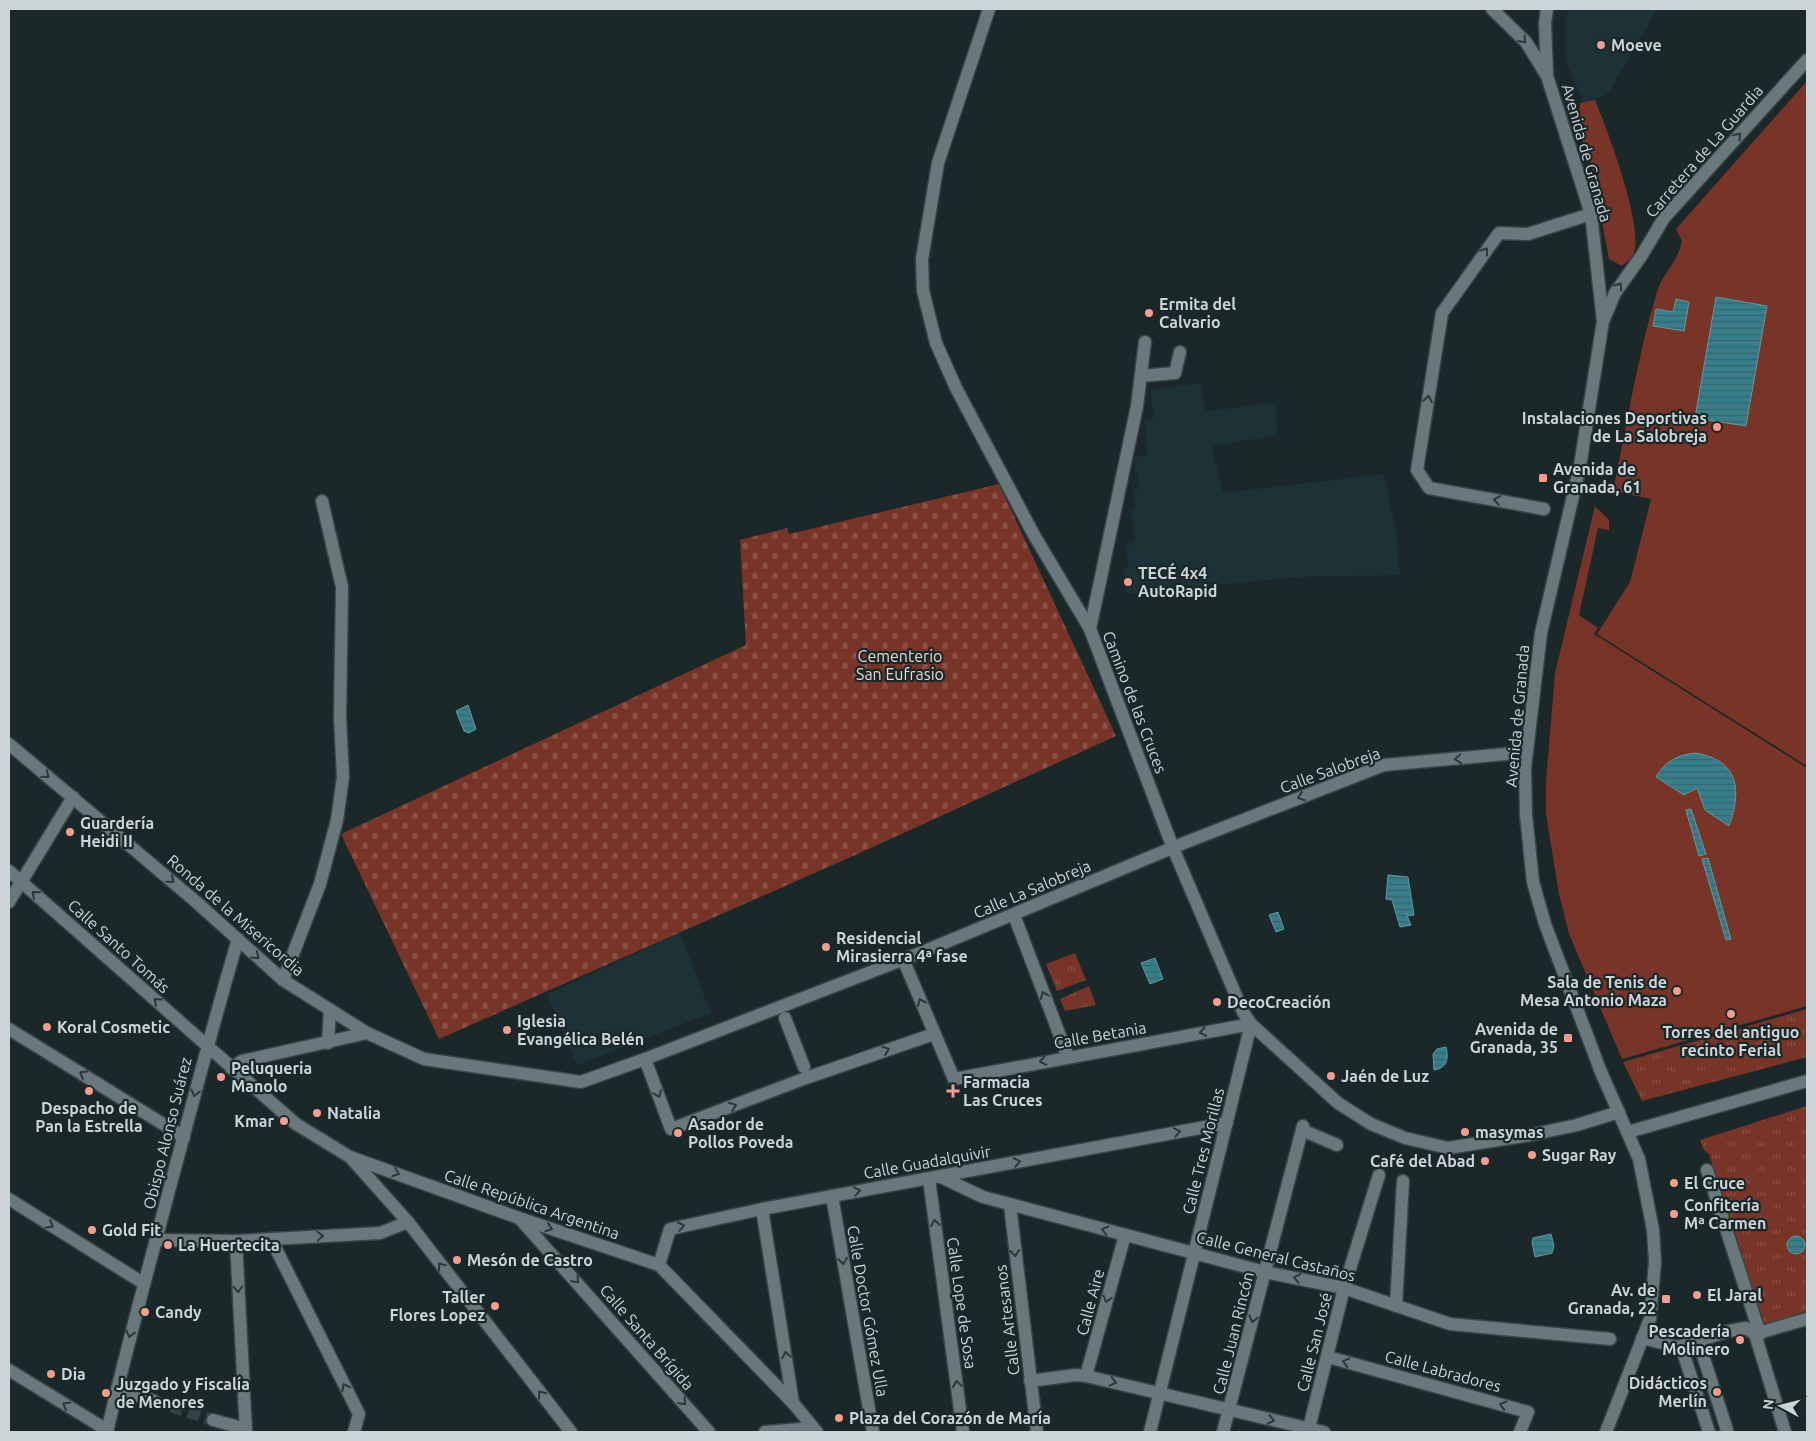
<svg xmlns="http://www.w3.org/2000/svg" width="1816" height="1441" viewBox="0 0 1816 1441" font-family="Ubuntu,sans-serif">
<defs>
<pattern id="grass-tufts" width="24" height="20" patternUnits="userSpaceOnUse" patternTransform="scale(1.25)"><rect width="24" height="20" fill="#773427"/><path d="M3 7l-1-3M5 7V3M7 7l1-3M15 17l-1-3M17 17v-4M19 17l1-3" fill="none" stroke="#895046"/></pattern>
<pattern id="cemetery-stones" width="16" height="16" patternUnits="userSpaceOnUse" patternTransform="scale(1.25)"><rect width="16" height="16" fill="#773427"/><path d="M2 7V4a2 2 0 0 1 4 0v3zM10 15v-3a2 2 0 0 1 4 0v3z" fill="#895046"/></pattern>
<pattern id="water-rules" width="6" height="5" patternUnits="userSpaceOnUse" patternTransform="scale(1.25)"><rect width="6" height="5" fill="#367e8a"/><path d="M0 2.5h6" fill="none" stroke="#39656c"/></pattern>
</defs>
<rect width="100%" height="100%" fill="#1a282a"/>
<g fill="#1d3236">
<path d="M1569 9H1657L1609 92 1584 106 1565 58V21Z"/>
<path d="M1201 383 1205 412 1275 402 1278 435 1212 446 1223 493 1384 474 1397 536 1400 575 1297 577 1126 594 1123 569 1129 568 1126 547 1135 540 1131 511 1135 509 1133 490 1139 488 1134 457 1147 455 1144 420 1153 419 1151 390Z"/>
<path d="M680 933 711 1013 577 1065 547 994Z"/>
</g>
<g fill="url(#grass-tufts)">
<path d="M1075 953 1086 980 1057 991 1046 964Z"/>
<path d="M1089 986 1096 1005 1065 1011 1060 999Z"/>
<path d="M1807 1009V1057L1642 1101 1623 1062Z"/>
<path d="M1807 1106V1311L1763 1325 1709 1154 1704 1150 1700 1140Z"/>
</g>
<path fill="url(#cemetery-stones)" d="M999 484 1116 736 862 852 439 1039 341 834 746 645 740 540 787 528 789 534Z"/>
<g fill="#773427">
<path d="M1807 81V766L1597 634 1630 582 1651 499 1613 491C1627 425 1637 357 1657 292 1662 274 1677 264 1682 241L1676 229Z"/>
<path d="M1595 100C1606 126 1646 231 1633 255 1631 259 1625 263 1622 266L1609 259 1591 163 1579 133 1580 103Z"/>
<path d="M1595 506 1609 520V530L1598 528 1579 615 1598 628 1594 634 1807 768V1006L1622 1059 1569 934 1559 894 1546 814V782L1555 673Z"/>
</g>
<g fill="url(#water-rules)" stroke="#6398a1">
<path d="M1716 297 1767 306 1746 426 1695 418Z"/>
<path d="M1676 299 1689 302 1684 331 1653 326 1656 309 1673 312Z"/>
<path d="M468 705 476 729 469 733 464 731 456 711Z"/>
<path d="M1695 753C1739 760 1742 790 1729 826L1705 810 1697 788 1684 795 1656 777C1665 761 1678 755 1695 753Z"/>
<path d="M1691 809 1706 854 1699 856 1686 810Z"/>
<path d="M1708 858 1731 939 1726 940 1702 859Z"/>
<path d="M1388 875 1408 877 1414 915 1409 916 1406 913 1411 925 1400 927 1392 900 1386 899Z"/>
<path d="M1278 912 1284 929 1276 932 1269 915Z"/>
<path d="M1155 958 1163 979 1150 984 1141 963Z"/>
<path d="M1446 1047C1449 1059 1447 1068 1434 1070L1433 1054 1437 1049Z"/>
<path d="M1551 1234 1554 1246 1552 1253 1535 1257 1532 1243 1533 1238Z"/>
<circle cx="1796" cy="1245" r="9"/>
</g>
<g fill="none" stroke-linecap="round" stroke-linejoin="round">
<path stroke="#354244" stroke-width="12" stroke-dasharray="12 6" stroke-linecap="butt" d="M154 1401 213 1420"/>
<defs>
<g id="street">
<path d="M989 9 938 163 922 259 923 291 936 343 956 388 1034 535 1090 629 1173 848 1243 1012 1251 1024 1338 1103 1371 1124 1405 1138 1448 1148 1530 1135 1577 1125 1619 1112"/>
<path d="M1141 376 1175 373 1180 352"/>
<path d="M1544 509 1429 488 1417 470 1442 313 1499 233 1528 234 1591 214"/>
<path d="M1090 629 1137 406 1145 342"/>
<path d="M9 744 194 900 283 980 367 1033 424 1059 581 1082 645 1059 920 953 1184 843 1384 765 1506 754"/>
<path d="M9 871 296 1124 350 1157 519 1218 659 1265 793 1403 817 1432"/>
<path d="M9 902 73 797"/>
<path d="M1014 915 1068 1057"/>
<path d="M903 959 954 1079 1251 1024 1150 1432"/>
<path d="M283 980 320 884 337 820 343 777 340 717 342 587 322 501"/>
<path d="M785 1018 804 1067"/>
<path d="M9 1029 184 1137"/>
<path d="M328 1043 330 1010"/>
<path d="M645 1059 671 1129 806 1078 934 1034"/>
<path d="M231 1068 242 1061 367 1033"/>
<path d="M1302 1130 1337 1145"/>
<path d="M1628 1132 1807 1081"/>
<path d="M351 1158 408 1222 571 1432"/>
<path d="M1707 1170 1760 1334"/>
<path d="M941 1177 983 1197 1265 1272 1344 1288 1450 1324 1610 1339"/>
<path d="M929 1179 963 1432"/>
<path d="M832 1196 873 1432"/>
<path d="M9 1199 143 1283"/>
<path d="M1010 1205 1037 1432"/>
<path d="M762 1209 793 1403"/>
<path d="M521 1220 709 1432"/>
<path d="M271 1239 359 1414 354 1432"/>
<path d="M156 1240 236 1241 380 1233 408 1222"/>
<path d="M236 1241 246 1432"/>
<path d="M659 1265 670 1229 762 1209 1227 1123"/>
<path d="M1396 1306 1403 1181"/>
<path d="M1755 1334 1785 1432"/>
<path d="M1755 1334 1807 1319"/>
<path d="M1642 1338 1678 1347 1729 1331 1746 1328 1755 1334"/>
<path d="M1698 1340 1727 1430 1726 1432"/>
<path d="M1681 1346 1709 1432"/>
<path d="M1328 1357 1528 1412 1520 1432"/>
<path d="M9 1370 107 1430"/>
<path d="M1086 1376 1125 1235"/>
<path d="M1030 1381 1075 1375 1086 1376 1324 1432"/>
<path d="M117 1389 154 1401"/>
<path d="M213 1420 246 1429"/>
<path d="M107 1432C127 1345 151 1259 174 1172 195 1094 215 1017 238 939"/>
<path d="M765 1432 812 1428"/>
<path d="M1223 1432 1303 1126"/>
<path d="M1308 1432 1344 1288 1379 1175"/>
</g>
<g id="secondary">
<path d="M1492 9 1526 42 1547 76 1591 214 1603 321 1580 466 1541 633 1525 768 1526 815 1533 882 1545 924 1601 1072 1639 1159 1653 1230 1655 1262 1650 1319 1606 1432"/>
<path d="M1547 73 1545 23 1547 9"/>
<path d="M1604 319 1615 293 1642 255 1664 218 1807 60"/>
</g>
</defs>
<use href="#street" stroke="#394346" stroke-width="15"/>
<use href="#secondary" stroke="#394346" stroke-width="15"/>
<use href="#street" stroke="#68787b" stroke-width="12"/>
<use href="#secondary" stroke="#68787b" stroke-width="12"/>
</g>
<defs><path id="oneway-chevron" d="M-2-3.5L2.5 0L-2 3.5" fill="none" stroke-width="1.6" stroke-linecap="round" stroke-linejoin="round" transform="scale(1.25)"/></defs>
<g stroke="#2a383a">
<use href="#oneway-chevron" transform="translate(1523 40) rotate(48)"/>
<use href="#oneway-chevron" transform="translate(1738 136) rotate(-48)"/>
<use href="#oneway-chevron" transform="translate(1485 251) rotate(-54)"/>
<use href="#oneway-chevron" transform="translate(1619 286) rotate(-55)"/>
<use href="#oneway-chevron" transform="translate(1428 399) rotate(-81)"/>
<use href="#oneway-chevron" transform="translate(1497 500) rotate(-170)"/>
<use href="#oneway-chevron" transform="translate(1458 759) rotate(175)"/>
<use href="#oneway-chevron" transform="translate(46 775) rotate(39)"/>
<use href="#oneway-chevron" transform="translate(1301 797) rotate(159)"/>
<use href="#oneway-chevron" transform="translate(171 880) rotate(40)"/>
<use href="#oneway-chevron" transform="translate(35 894) rotate(-139)"/>
<use href="#oneway-chevron" transform="translate(256 956) rotate(42)"/>
<use href="#oneway-chevron" transform="translate(1044 995) rotate(-111)"/>
<use href="#oneway-chevron" transform="translate(157 1001) rotate(-138)"/>
<use href="#oneway-chevron" transform="translate(921 1002) rotate(-113)"/>
<use href="#oneway-chevron" transform="translate(1203 1032) rotate(170)"/>
<use href="#oneway-chevron" transform="translate(886 1050) rotate(-19)"/>
<use href="#oneway-chevron" transform="translate(1043 1061) rotate(169)"/>
<use href="#oneway-chevron" transform="translate(83 1074) rotate(-148)"/>
<use href="#oneway-chevron" transform="translate(195 1093) rotate(104)"/>
<use href="#oneway-chevron" transform="translate(658 1094) rotate(69)"/>
<use href="#oneway-chevron" transform="translate(733 1106) rotate(-21)"/>
<use href="#oneway-chevron" transform="translate(1177 1132) rotate(-11)"/>
<use href="#oneway-chevron" transform="translate(1017 1162) rotate(-11)"/>
<use href="#oneway-chevron" transform="translate(396 1173) rotate(20)"/>
<use href="#oneway-chevron" transform="translate(857 1191) rotate(-10)"/>
<use href="#oneway-chevron" transform="translate(935 1223) rotate(-98)"/>
<use href="#oneway-chevron" transform="translate(50 1225) rotate(32)"/>
<use href="#oneway-chevron" transform="translate(681 1226) rotate(-12)"/>
<use href="#oneway-chevron" transform="translate(549 1228) rotate(18)"/>
<use href="#oneway-chevron" transform="translate(1105 1230) rotate(-165)"/>
<use href="#oneway-chevron" transform="translate(320 1236) rotate(-3)"/>
<use href="#oneway-chevron" transform="translate(1015 1253) rotate(83)"/>
<use href="#oneway-chevron" transform="translate(843 1261) rotate(81)"/>
<use href="#oneway-chevron" transform="translate(441 1266) rotate(-127)"/>
<use href="#oneway-chevron" transform="translate(1297 1278) rotate(-168)"/>
<use href="#oneway-chevron" transform="translate(576 1280) rotate(49)"/>
<use href="#oneway-chevron" transform="translate(238 1289) rotate(87)"/>
<use href="#oneway-chevron" transform="translate(1107 1299) rotate(105)"/>
<use href="#oneway-chevron" transform="translate(1253 1319) rotate(104)"/>
<use href="#oneway-chevron" transform="translate(130 1334) rotate(104)"/>
<use href="#oneway-chevron" transform="translate(786 1355) rotate(-99)"/>
<use href="#oneway-chevron" transform="translate(1346 1362) rotate(-165)"/>
<use href="#oneway-chevron" transform="translate(1113 1382) rotate(13)"/>
<use href="#oneway-chevron" transform="translate(957 1384) rotate(-98)"/>
<use href="#oneway-chevron" transform="translate(345 1387) rotate(-117)"/>
<use href="#oneway-chevron" transform="translate(541 1394) rotate(-129)"/>
<use href="#oneway-chevron" transform="translate(683 1402) rotate(49)"/>
<use href="#oneway-chevron" transform="translate(66 1405) rotate(-149)"/>
<use href="#oneway-chevron" transform="translate(1503 1405) rotate(-165)"/>
<use href="#oneway-chevron" transform="translate(1271 1420) rotate(12)"/>
</g>
<g fill="#f49d8c" stroke="#1a282a" stroke-width="2">
<circle cx="1601" cy="45" r="5"/>
<circle cx="1149" cy="313" r="5"/>
<circle cx="1717" cy="427" r="5"/>
<rect x="1538" y="473" width="10" height="10" rx="2.5"/>
<circle cx="1128" cy="582" r="5"/>
<circle cx="70" cy="832" r="5"/>
<circle cx="826" cy="947" r="5"/>
<circle cx="1677" cy="991" r="5"/>
<circle cx="1217" cy="1002" r="5"/>
<circle cx="1731" cy="1014" r="5"/>
<circle cx="47" cy="1027" r="5"/>
<circle cx="507" cy="1030" r="5"/>
<rect x="1563" y="1033" width="10" height="10" rx="2.5"/>
<circle cx="1331" cy="1076" r="5"/>
<circle cx="221" cy="1077" r="5"/>
<circle cx="89" cy="1091" r="5"/>
<path d="M950.5 1083.5h5v5h5v5h-5v5h-5v-5h-5v-5h5z"/>
<circle cx="317" cy="1113" r="5"/>
<circle cx="284" cy="1121" r="5"/>
<circle cx="1465" cy="1132" r="5"/>
<circle cx="678" cy="1133" r="5"/>
<circle cx="1532" cy="1155" r="5"/>
<circle cx="1485" cy="1161" r="5"/>
<circle cx="1674" cy="1183" r="5"/>
<circle cx="1674" cy="1214" r="5"/>
<circle cx="92" cy="1230" r="5"/>
<circle cx="168" cy="1245" r="5"/>
<circle cx="457" cy="1260" r="5"/>
<circle cx="1697" cy="1295" r="5"/>
<rect x="1661" y="1294" width="10" height="10" rx="2.5"/>
<circle cx="495" cy="1306" r="5"/>
<circle cx="145" cy="1312" r="5"/>
<circle cx="1740" cy="1340" r="5"/>
<circle cx="51" cy="1374" r="5"/>
<circle cx="1717" cy="1392" r="5"/>
<circle cx="106" cy="1393" r="5"/>
<circle cx="839" cy="1418" r="5"/>
</g>
<g text-anchor="middle" dominant-baseline="central" stroke-width="4.5" stroke-linejoin="round" paint-order="stroke">
<g font-size="16" font-weight="bold" fill="#ccd4d6" stroke="#1a282a" text-anchor="start">
<text x="1611" y="45">Moeve</text>
<text x="1159" y="304">Ermita del<tspan x="1159" dy="18">Calvario</tspan></text>
<text x="1707" y="418" text-anchor="end">Instalaciones Deportivas<tspan x="1707" dy="18">de La Salobreja</tspan></text>
<text x="1553" y="469">Avenida de<tspan x="1553" dy="18">Granada, 61</tspan></text>
<text x="1138" y="573">TECÉ 4x4<tspan x="1138" dy="18">AutoRapid</tspan></text>
<text x="80" y="823">Guardería<tspan x="80" dy="18">Heidi II</tspan></text>
<text x="836" y="938">Residencial<tspan x="836" dy="18">Mirasierra 4ª fase</tspan></text>
<text x="1667" y="982" text-anchor="end">Sala de Tenis de<tspan x="1667" dy="18">Mesa Antonio Maza</tspan></text>
<text x="1227" y="1002">DecoCreación</text>
<text x="517" y="1021">Iglesia<tspan x="517" dy="18">Evangélica Belén</tspan></text>
<text x="57" y="1027">Koral Cosmetic</text>
<text x="1558" y="1029" text-anchor="end">Avenida de<tspan x="1558" dy="18">Granada, 35</tspan></text>
<text x="1731" y="1032" text-anchor="middle">Torres del antiguo<tspan x="1731" dy="18">recinto Ferial</tspan></text>
<text x="231" y="1068">Peluqueria<tspan x="231" dy="18">Manolo</tspan></text>
<text x="1341" y="1076">Jaén de Luz</text>
<text x="963" y="1082">Farmacia<tspan x="963" dy="18">Las Cruces</tspan></text>
<text x="89" y="1108" text-anchor="middle">Despacho de<tspan x="89" dy="18">Pan la Estrella</tspan></text>
<text x="327" y="1113">Natalia</text>
<text x="274" y="1121" text-anchor="end">Kmar</text>
<text x="688" y="1124">Asador de<tspan x="688" dy="18">Pollos Poveda</tspan></text>
<text x="1475" y="1132">masymas</text>
<text x="1542" y="1155">Sugar Ray</text>
<text x="1475" y="1161" text-anchor="end">Café del Abad</text>
<text x="1684" y="1183">El Cruce</text>
<text x="1684" y="1205">Confitería<tspan x="1684" dy="18">Mª Carmen</tspan></text>
<text x="102" y="1230">Gold Fit</text>
<text x="178" y="1245">La Huertecita</text>
<text x="467" y="1260">Mesón de Castro</text>
<text x="1656" y="1290" text-anchor="end">Av. de<tspan x="1656" dy="18">Granada, 22</tspan></text>
<text x="1707" y="1295">El Jaral</text>
<text x="485" y="1297" text-anchor="end">Taller<tspan x="485" dy="18">Flores Lopez</tspan></text>
<text x="155" y="1312">Candy</text>
<text x="1730" y="1331" text-anchor="end">Pescadería<tspan x="1730" dy="18">Molinero</tspan></text>
<text x="61" y="1374">Dia</text>
<text x="1707" y="1383" text-anchor="end">Didácticos<tspan x="1707" dy="18">Merlín</tspan></text>
<text x="116" y="1384">Juzgado y Fiscalía<tspan x="116" dy="18">de Menores</tspan></text>
<text x="849" y="1418">Plaza del Corazón de María</text>
</g>
<g font-size="16" fill="#ccd4d6" stroke="#1a282a">
<text transform="translate(1704 151) rotate(-49)">Carretera de La Guardia</text>
<text transform="translate(1587 153) rotate(74)">Avenida de Granada</text>
<text transform="translate(1135 702) rotate(69)">Camino de las Cruces</text>
<text transform="translate(1517 716) rotate(-85)">Avenida de Granada</text>
<text transform="translate(1330 770) rotate(-20)">Calle Salobreja</text>
<text transform="translate(1032 889) rotate(-23)">Calle La Salobreja</text>
<text transform="translate(236 915) rotate(41)">Ronda de la Misericordia</text>
<text transform="translate(119 946) rotate(42)">Calle Santo Tomás</text>
<text transform="translate(1100 1035) rotate(-10)">Calle Betania</text>
<text transform="translate(167 1133) rotate(-76)">Obispo Alonso Suárez</text>
<text transform="translate(1203 1151) rotate(-76)">Calle Tres Morillas</text>
<text transform="translate(927 1162) rotate(-10)">Calle Guadalquivir</text>
<text transform="translate(532 1204) rotate(19)">Calle República Argentina</text>
<text transform="translate(1276 1256) rotate(14)">Calle General Castaños</text>
<text transform="translate(1090 1302) rotate(-75)">Calle Aire</text>
<text transform="translate(962 1303) rotate(82)">Calle Lope de Sosa</text>
<text transform="translate(868 1311) rotate(80)">Calle Doctor Gómez Ulla</text>
<text transform="translate(1007 1320) rotate(-97)">Calle Artesanos</text>
<text transform="translate(1233 1333) rotate(-76)">Calle Juan Rincón</text>
<text transform="translate(647 1337) rotate(49)">Calle Santa Brígida</text>
<text transform="translate(1314 1342) rotate(-76)">Calle San José</text>
<text transform="translate(1443 1371) rotate(15)">Calle Labradores</text>
</g>
<g font-size="16" fill="#edd3ce" stroke="#1a282a">
<text x="900" y="656">Cementerio<tspan x="900" dy="18">San Eufrasio</tspan></text>
</g>
</g>
<rect width="1816" height="1441" fill="none" stroke="#ccd4d6" stroke-width="20"/>
<g transform="translate(1781 1406) rotate(277)" stroke="#1a282a" stroke-width="4" paint-order="stroke">
<path d="M0-4L9 19L0 12L-9 19Z" fill="#ccd4d6"/>
<text y="-8" font-size="14" font-weight="bold" text-anchor="middle" fill="#ccd4d6">N</text>
</g>
</svg>
